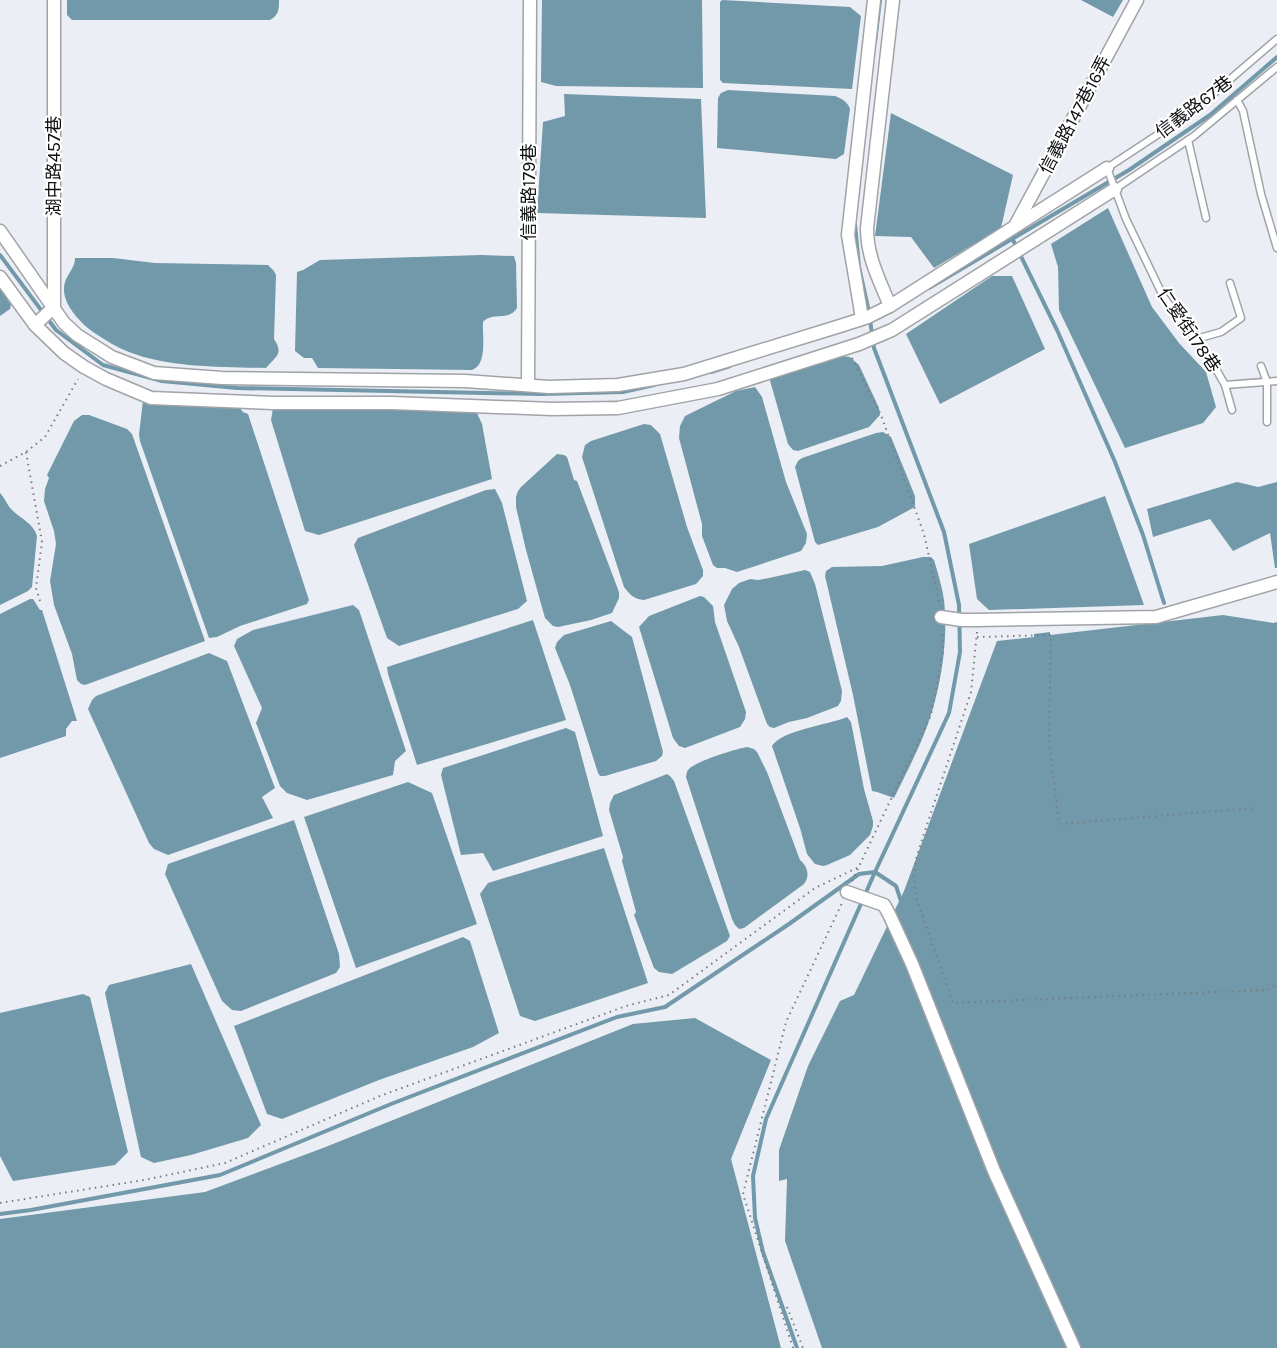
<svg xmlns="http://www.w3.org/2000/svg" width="1277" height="1348" viewBox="0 0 1277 1348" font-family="Karla,'Noto Sans TC',sans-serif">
<rect width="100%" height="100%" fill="#ebeef4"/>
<g fill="#7299a9">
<path d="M67 0H279C279 9 279 15 270 20H72L67 15Z"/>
<path d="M542 0H702L703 88 556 86 541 82Z"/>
<path d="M722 0 850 7 861 16 852 89 723 83 720 80V2Z"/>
<path d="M1081 0H1123L1113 17Z"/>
<path d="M728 90 835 96C842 99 847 101 850 109L844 154 836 159 717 148 718 98 721 93Z"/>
<path d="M564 94 701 99 706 218 537 213 543 122 565 116Z"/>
<path d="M891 113 1013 175 1001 228 934 268 911 237 875 236Z"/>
<path d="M1108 208 1152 307 1179 343 1206 372 1216 407 1203 423 1125 448 1059 310 1058 267 1051 244Z"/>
<path d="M481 255 514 256 516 263 517 308C508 322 493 311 483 322 482 336 488 364 472 370L318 368 312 358H304L295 351 297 272 303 270 320 260Z"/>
<path d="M75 258H113L155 263 268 265 274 271 276 275 274 339C284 354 276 356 266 368 224 367 169 368 129 352 116 347 105 340 93 332 82 324 69 311 65 297 60 277 75 272 75 258Z"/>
<path d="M992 276H1012L1045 349 940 404 906 334Z"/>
<path d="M0 288 11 305 10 309 0 316Z"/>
<path d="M842 356 850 357 859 365 879 408 880 415 869 427 798 451 793 450 788 444 769 377Z"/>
<path d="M755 387 762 397 786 482 807 534 806 543 801 551 737 572 725 568H717L713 565 702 536V524L679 438 680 426 685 416 736 391Z"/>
<path d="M143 400 236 403 243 412 248 414 309 600 307 604 240 626 217 637 209 638 140 441 139 435Z"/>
<path d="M281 406 476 411 482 424 492 479 319 535 305 531 271 420 273 408Z"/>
<path d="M82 415H89L127 429 132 434 205 641 85 685 81 684 77 680 72 654 54 605 50 581 56 544 54 531 44 501 45 489 49 478 47 475 74 421Z"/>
<path d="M644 424 651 425 660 434 687 527 703 570V576L696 584 644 600C634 599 630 595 624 587L582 457 585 445 591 441Z"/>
<path d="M883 432 891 437 915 496V506L913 508 878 527 818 545 815 542 795 467 798 461 802 458 876 433Z"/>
<path d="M557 454 564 455 567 457 574 480 577 481 619 592V598L612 613 591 620 558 627 553 626 545 618 526 550 516 507V497L518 491 521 487Z"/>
<path d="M1237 482 1258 487 1277 482V568H1275L1270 533 1233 551 1210 519 1153 537 1147 509Z"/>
<path d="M495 489 502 503 527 601 518 609 399 646 387 638 354 545 358 538 486 490Z"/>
<path d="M0 493C5 498 7 505 12 510 20 518 34 524 37 536L32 587 28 591 0 605Z"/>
<path d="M1105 496 1144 605 989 610 977 599 969 544Z"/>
<path d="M923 557H931L934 560C938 573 942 587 944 600 949 646 939 702 920 744 912 762 903 780 894 798L877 792 872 791 853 695 825 576 826 571 832 567 882 566Z"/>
<path d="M805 570 810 572 815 584 842 691 841 701 838 706 807 718 789 722 774 728 770 727 767 724 739 647 727 621 724 605 732 589 739 583 750 579 758 580 769 578Z"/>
<path d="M700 596 704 597 713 606 715 622 746 712 745 719 740 727 685 748 679 746 673 738 639 627 649 616Z"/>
<path d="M30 599H33L40 610H42L77 721H72L66 729V736L0 758V614Z"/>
<path d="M353 605 359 610 406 751 395 761 393 775 307 800 287 793 280 786 256 723 262 708 234 646 237 639 253 630Z"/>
<path d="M1223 615 1273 623 1277 622V1348H822L785 1241 787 1179 779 1181V1150L808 1066 840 1001 854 995 904 891 997 641 1034 637V634L1050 632V635Z"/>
<path d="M533 620 566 720 417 765 388 674 387 667Z"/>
<path d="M611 621 632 637 663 752 662 756 656 761 605 776H600L598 773 570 685 555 648 557 642 564 635Z"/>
<path d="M209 653 227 661 275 788 262 797 273 818 168 855 154 849 149 843 88 709 92 700 96 696Z"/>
<path d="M847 717 851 722 864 789 873 821V826L870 835 850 855 827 865 823 866 815 864 807 854 800 828 772 746C782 730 828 725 847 717Z"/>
<path d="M566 728 575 732 603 836 493 871 483 853 461 855 441 775 443 768Z"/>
<path d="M747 747 754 749 757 752 767 772 800 860C808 867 810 876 804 884L744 928 739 929 735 925 732 919 686 777C687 773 686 772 690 768 698 761 735 749 747 747Z"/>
<path d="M667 774 670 776 674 781 730 936 727 941 672 974 659 972 654 968 634 915 636 912 622 861 623 857 609 810 610 803 614 795Z"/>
<path d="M408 782 432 793 477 924 356 968 304 817Z"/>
<path d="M294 820 339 954 340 967 336 973 241 1011 232 1010 222 1001 165 874 168 864Z"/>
<path d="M604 848 648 983 535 1021 520 1016 480 894 488 883Z"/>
<path d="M463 937 470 941 499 1033 473 1047 379 1080 282 1119 267 1114 234 1026Z"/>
<path d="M191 964 261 1125 248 1138 191 1155 154 1163 141 1157 105 993 109 985Z"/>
<path d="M83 994 90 997 128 1152 115 1165 13 1181 0 1156V1013Z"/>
<path d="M695 1018 771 1060 731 1159 781 1348H0V1219L205 1192 323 1148 633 1024Z"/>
</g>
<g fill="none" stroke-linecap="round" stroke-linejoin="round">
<g stroke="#7299a9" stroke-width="4">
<path d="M875 42 880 0"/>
<path d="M855 225 859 267 869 312"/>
<path d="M1013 240 1057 330 1115 462 1143 535 1164 603"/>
<path d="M0 255 56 330 103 365 162 381 237 388 541 394 623 392 654 385"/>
<path d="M929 288 1129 170 1210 115 1277 57"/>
<path d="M711 372 730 366"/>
<path d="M0 1214 31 1210 220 1175 391 1104 617 1017 665 1007 789 924 859 874 875 872 896 886 902 904"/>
<path d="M797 1348 763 1252 755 1218 753 1176 766 1119 875 872 949 713 960 652 959 605 944 532 874 348 870 320"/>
</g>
<defs>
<g id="service">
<path d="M1237 100 1243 111 1261 194 1277 248"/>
<path d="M1188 140 1206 218"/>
<path d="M1115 189 1194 136 1277 67"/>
<path d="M1196 339 1221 332 1241 318 1230 283"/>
<path d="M1261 366 1267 382V422"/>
<path d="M1225 385 1277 381"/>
<path d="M1232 410 1225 385 1212 362 1163 296 1126 219 1107 168 1192 112 1277 39"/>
</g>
<g id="minor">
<path d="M1015 226 1137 0"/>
<path d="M0 231 64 323 77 335 112 357 154 373 222 378 465 381 549 387 618 385 684 374 840 326 868 317 890 306 1107 168"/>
<path d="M0 277 35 325 64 353 84 367 106 379 151 398 273 403H392L552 409 618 408 718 389 859 344 892 330 1115 189"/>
<path d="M890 306C879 279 867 257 867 228L893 0"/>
<path d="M862 318 848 235 874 0"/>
<path d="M35 325 54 307V0"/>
<path d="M528 385 530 0"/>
<path d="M941 617 962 620H976L1156 617 1277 582"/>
<path d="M847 892 884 905 889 914 912 964 994 1171 1074 1348"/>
</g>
</defs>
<use href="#service" stroke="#a0a3a8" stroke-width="9"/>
<use href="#minor" stroke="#a0a3a8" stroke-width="15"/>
<g stroke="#797b7f" stroke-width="2" stroke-dasharray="1.5 4.5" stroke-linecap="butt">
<path d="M852 358 881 415 924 534 940 606"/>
<path d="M26 452 42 542 36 588 40 601"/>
<path d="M0 466 26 452 45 437 78 379"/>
<path d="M977 632 971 692 917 855C914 871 913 884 917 900L953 1003 1267 990 1277 985"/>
<path d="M977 637 1051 635 1049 740 1059 824 1255 808"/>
<path d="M852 881 931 715 943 652 942 630"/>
<path d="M0 1203 144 1180 225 1163 380 1096 626 1006 669 995 815 888 859 867"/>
<path d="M787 1307 803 1348"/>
<path d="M793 1348 743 1194 786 1022 842 903"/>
</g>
<use href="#service" stroke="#fff" stroke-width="6"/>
<use href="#minor" stroke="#fff" stroke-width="12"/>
</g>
<g text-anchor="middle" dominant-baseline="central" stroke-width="4.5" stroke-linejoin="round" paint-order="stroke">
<g font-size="18" fill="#0f1012" stroke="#fff">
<text transform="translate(1194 107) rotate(-37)">信義路67巷</text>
<text transform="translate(1075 115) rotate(-62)">信義路147巷16弄</text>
<text transform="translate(54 166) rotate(-90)">湖中路457巷</text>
<text transform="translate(529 192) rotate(-90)">信義路179巷</text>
<text transform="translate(1189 330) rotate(56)">仁愛街178巷</text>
</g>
</g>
</svg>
